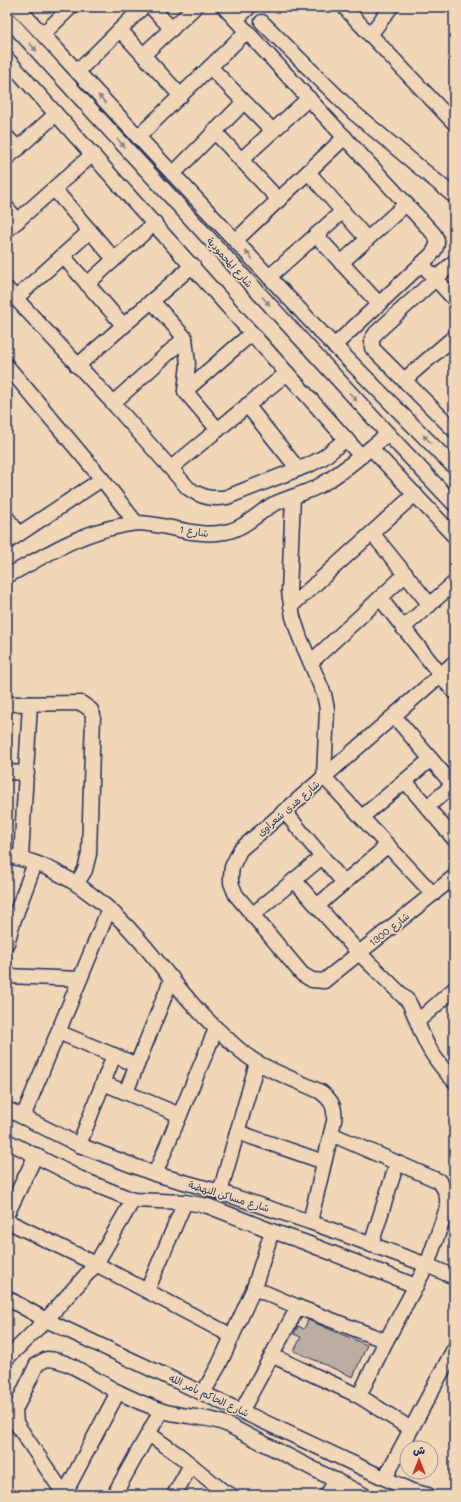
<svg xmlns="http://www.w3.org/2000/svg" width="461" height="1502" viewBox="0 0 461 1502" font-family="Mali,'Playpen Sans Arabic',sans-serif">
<rect width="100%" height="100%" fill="#f1d6b8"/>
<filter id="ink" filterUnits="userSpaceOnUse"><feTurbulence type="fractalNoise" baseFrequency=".025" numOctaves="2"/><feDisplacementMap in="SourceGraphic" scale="8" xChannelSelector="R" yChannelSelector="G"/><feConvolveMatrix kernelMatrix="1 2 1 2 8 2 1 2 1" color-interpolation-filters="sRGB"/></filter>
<g filter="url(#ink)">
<path fill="#bcada2" stroke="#1b2f5e" d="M308 1320 367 1345 353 1377 294 1351 301 1337 294 1334 298 1326 304 1329Z"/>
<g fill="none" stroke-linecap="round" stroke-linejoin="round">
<defs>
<g id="minor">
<path d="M17 7 315 326 454 467"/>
<path d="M151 7 172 29"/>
<path d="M224 7 433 233C440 241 437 248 431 255L334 346"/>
<path d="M344 7 454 123"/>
<path d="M7 18 388 434 454 504"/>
<path d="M236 20 249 7"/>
<path d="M262 22 353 112 454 196"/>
<path d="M120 30 181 96"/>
<path d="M43 34 71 7"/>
<path d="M370 35 391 7"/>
<path d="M143 55 195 7"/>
<path d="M7 59 361 456"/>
<path d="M210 67 273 131"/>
<path d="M77 72 143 7"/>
<path d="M214 131 279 200"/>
<path d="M7 137 18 149"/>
<path d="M138 137 247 31"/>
<path d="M7 158 56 114"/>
<path d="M241 160 309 98"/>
<path d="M308 172 367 239"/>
<path d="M173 174 244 102"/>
<path d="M54 189 114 259"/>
<path d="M7 208 18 221"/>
<path d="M7 230 93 154"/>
<path d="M316 235 379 304"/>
<path d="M236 240 345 137"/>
<path d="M63 256 124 326"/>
<path d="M454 262 376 333 372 339V348L454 430"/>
<path d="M341 263 406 204"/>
<path d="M422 264 454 299"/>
<path d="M269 277 343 211"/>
<path d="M87 284 155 223"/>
<path d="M7 289 113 403 188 488C201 497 212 500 227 497L311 464 324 457 346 439"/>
<path d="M16 298 90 231"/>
<path d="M152 301 185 338 188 364 185 391 218 430"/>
<path d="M7 366 102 479 136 523"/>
<path d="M77 366 193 265"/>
<path d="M404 380 454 337"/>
<path d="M185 391 252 333"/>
<path d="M113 403 185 338"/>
<path d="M247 405 298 469"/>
<path d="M371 448 454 536"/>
<path d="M171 468 287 373"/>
<path d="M293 497 289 592 293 617 300 638 324 694 327 709 324 777 240 850 232 867 231 875V883L236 895 302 974 312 980 324 981 454 877"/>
<path d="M7 518 19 534"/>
<path d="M372 533 430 605"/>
<path d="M7 542 102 479"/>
<path d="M7 576C43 557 79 533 120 526 126 525 132 523 138 523 168 524 196 538 225 532 243 529 257 514 272 505 286 498 303 494 317 487 343 473 365 452 388 434"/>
<path d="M380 598 454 692"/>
<path d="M291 606 415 494"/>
<path d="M403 628 454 583"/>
<path d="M311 662 406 574"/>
<path d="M7 704 81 703 91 710 93 715 89 854 85 870 77 883"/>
<path d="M394 716 453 785"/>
<path d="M7 772 27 773"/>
<path d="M405 781 454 839"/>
<path d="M427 807 454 784"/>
<path d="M284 811 344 883"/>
<path d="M362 817 431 759"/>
<path d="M7 856C59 863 109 904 142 943 167 972 189 1004 218 1030 230 1041 243 1055 258 1063 278 1074 300 1082 321 1092 331 1100 336 1107 334 1121L310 1222"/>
<path d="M21 857 30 704"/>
<path d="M294 880 359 953 408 1001C415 1013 418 1026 424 1038 431 1055 442 1068 454 1081"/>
<path d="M433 894 324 777 454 663"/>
<path d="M317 906 388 845"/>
<path d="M252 915 322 857"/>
<path d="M7 943 13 922 35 863"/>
<path d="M7 976 80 979"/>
<path d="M418 1021 454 989"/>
<path d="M58 1032 137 1065"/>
<path d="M103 1083 180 1115"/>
<path d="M126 1092 172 978"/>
<path d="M7 1109 79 1145 155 1174 220 1192 310 1222 427 1265 454 1277"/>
<path d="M23 1117 109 909"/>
<path d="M237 1132 324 1162"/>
<path d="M331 1134 439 1181C446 1190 448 1197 447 1208L427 1265 386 1341 359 1396"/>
<path d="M7 1141 81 1179 133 1200 185 1202 208 1206 272 1231 304 1242 416 1286"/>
<path d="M79 1145 114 1055"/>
<path d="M155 1174 216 1029"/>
<path d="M220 1192 257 1063"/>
<path d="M7 1214 36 1155"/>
<path d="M7 1221 96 1264 232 1336"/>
<path d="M371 1245 397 1163"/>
<path d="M254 1288 272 1231"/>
<path d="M147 1291 185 1202"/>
<path d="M7 1298 46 1320 412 1491 428 1495"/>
<path d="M273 1356 359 1396 411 1429"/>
<path d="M7 1358 46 1320 96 1264 133 1200"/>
<path d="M203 1393 219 1365 254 1288 298 1307 386 1341"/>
<path d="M242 1410 298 1307"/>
<path d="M149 1434 180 1456 224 1492 231 1495"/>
<path d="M385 1478 454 1349"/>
<path d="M64 1494 16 1423 15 1410 37 1364 47 1359C69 1359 97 1382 118 1392 132 1399 146 1405 160 1410 182 1418 205 1415 226 1424L364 1495"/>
<path d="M64 1495 118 1392"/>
<path d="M114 1495 161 1411"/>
<path d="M174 1495 191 1465"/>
<path d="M327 1495 336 1480"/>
</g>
</defs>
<use href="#minor" stroke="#1b2f5e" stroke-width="17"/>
<use href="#minor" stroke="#f1d6b8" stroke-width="14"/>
</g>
<defs><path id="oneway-solid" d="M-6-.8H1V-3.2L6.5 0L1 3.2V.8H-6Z"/></defs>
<g fill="#86828b">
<use href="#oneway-solid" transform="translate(33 47) rotate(47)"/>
<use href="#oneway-solid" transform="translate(102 99) rotate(-133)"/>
<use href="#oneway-solid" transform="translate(121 143) rotate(48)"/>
<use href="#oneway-solid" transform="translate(249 255) rotate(-132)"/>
<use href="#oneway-solid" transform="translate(266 301) rotate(48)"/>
<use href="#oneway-solid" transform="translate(353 397) rotate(48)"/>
<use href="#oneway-solid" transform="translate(427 439) rotate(-135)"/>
</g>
</g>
<g text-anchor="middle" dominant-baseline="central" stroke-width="3.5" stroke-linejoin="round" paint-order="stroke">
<g font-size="10" fill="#1b2f5e" stroke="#f1d6b8">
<text transform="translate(230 262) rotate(48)">شارع المحمودية</text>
<text transform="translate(194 531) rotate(9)">شارع 1</text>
<text transform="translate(288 808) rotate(-41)">شارع هدى شعراوى</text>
<text transform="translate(389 929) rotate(-38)">شارع 1300</text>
<text transform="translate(229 1196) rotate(17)">شارع مساكن النهضة</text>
<text transform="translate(209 1395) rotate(25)">شارع الحاكم بأمر الله</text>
</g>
</g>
<rect width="461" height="1502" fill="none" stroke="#f1d6b8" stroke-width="24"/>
<rect x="12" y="12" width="437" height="1478" fill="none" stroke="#1b2f5e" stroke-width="1.5" filter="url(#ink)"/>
<g transform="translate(419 1460)"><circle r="19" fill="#f1d6b8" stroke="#9b9394"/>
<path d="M0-3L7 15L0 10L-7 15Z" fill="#c8321e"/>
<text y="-6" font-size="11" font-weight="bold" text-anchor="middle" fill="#1b2f5e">ش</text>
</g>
</svg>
